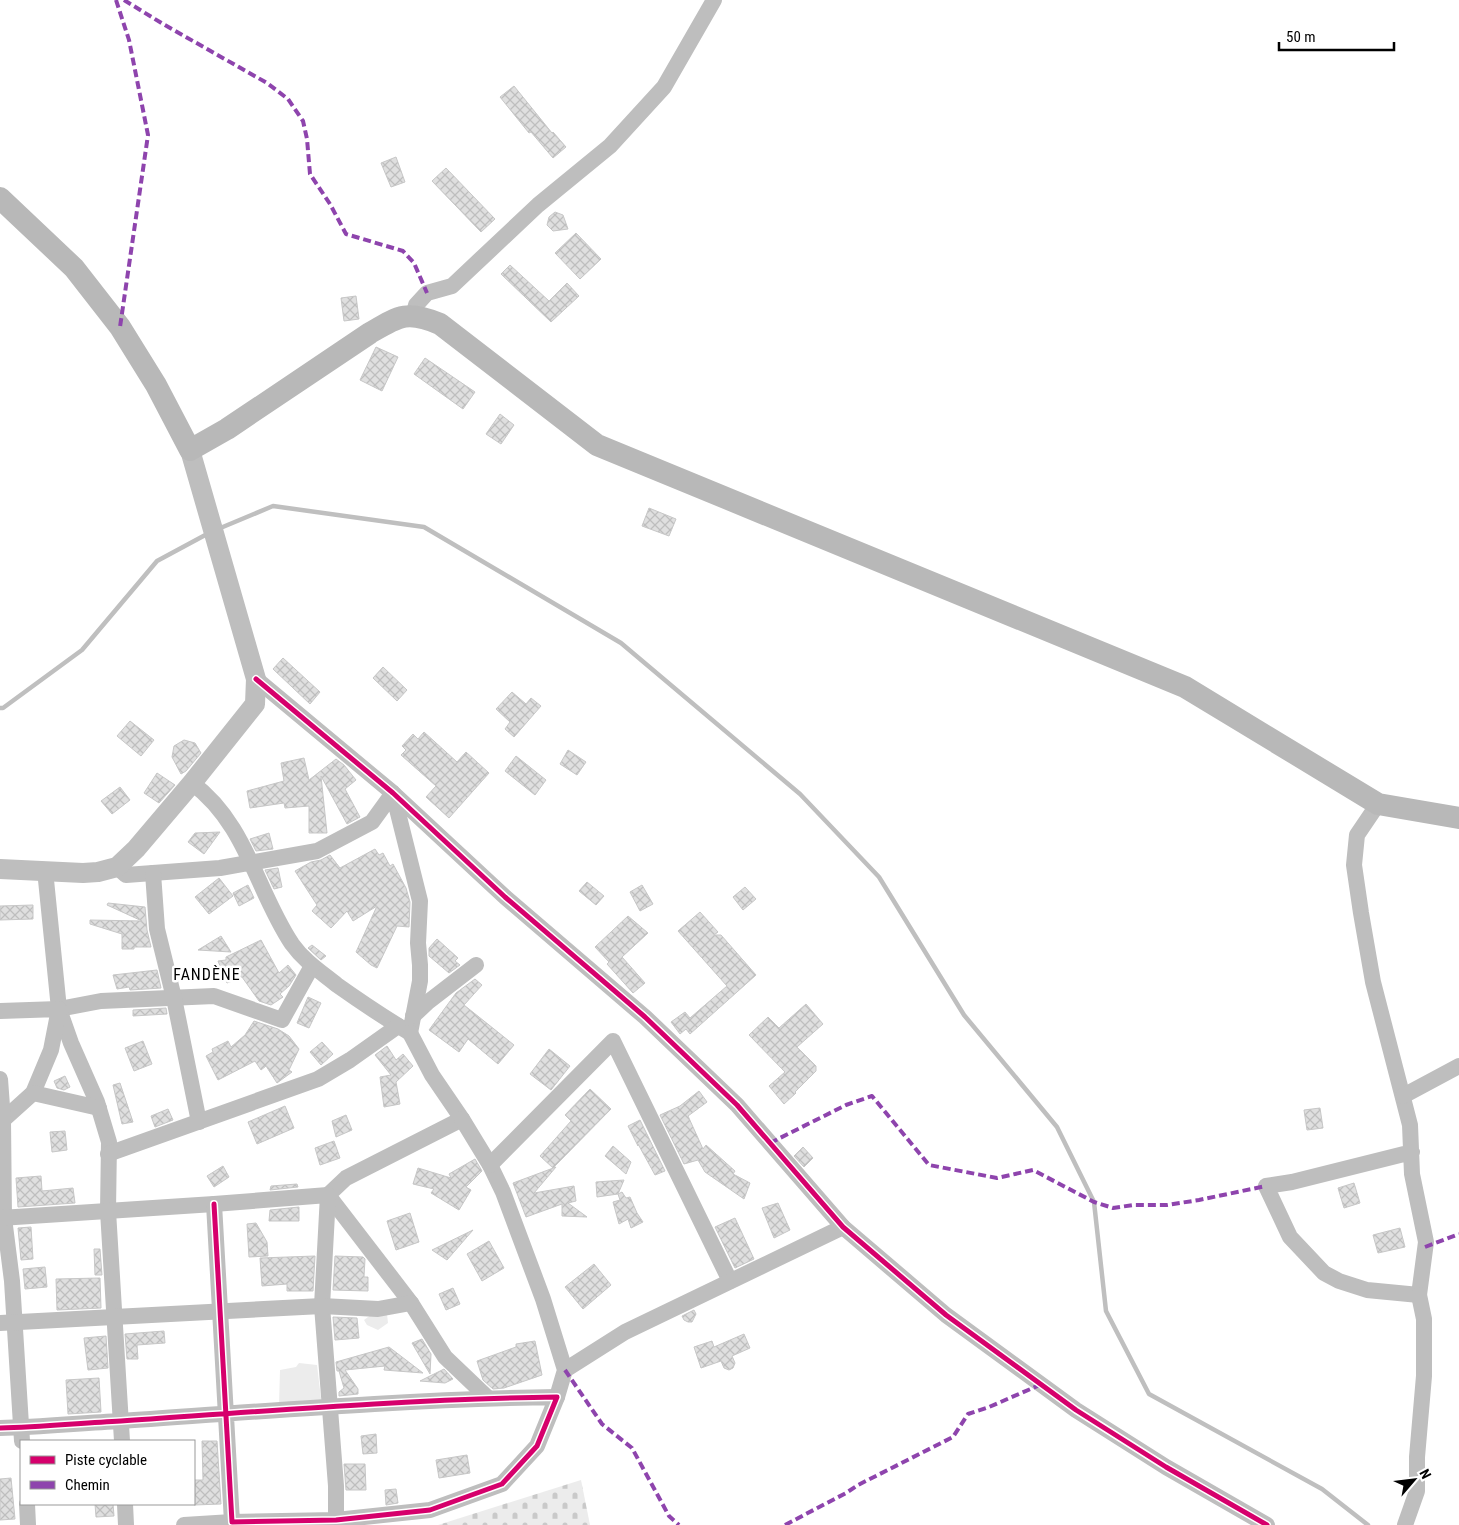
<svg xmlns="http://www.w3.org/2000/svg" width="1459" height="1525" viewBox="0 0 1459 1525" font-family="'Roboto Condensed',sans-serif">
<defs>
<pattern id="cemetery-stones" width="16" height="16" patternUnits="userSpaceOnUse" patternTransform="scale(1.25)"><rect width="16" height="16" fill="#ececec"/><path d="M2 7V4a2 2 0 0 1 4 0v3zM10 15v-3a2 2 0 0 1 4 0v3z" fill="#c9c9c9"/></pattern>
<pattern id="building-cross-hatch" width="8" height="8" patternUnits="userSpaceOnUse" patternTransform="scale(1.25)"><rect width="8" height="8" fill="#dfdfdf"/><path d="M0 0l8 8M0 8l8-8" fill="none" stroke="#bebebe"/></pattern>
</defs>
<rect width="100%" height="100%" fill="#fff"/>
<g fill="#ececec">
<path d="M372 1314H387L388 1323 378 1330 367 1325 364 1320Z"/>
<path d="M299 1363 317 1365 322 1407 279 1406 280 1370 296 1367Z"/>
</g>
<path fill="url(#cemetery-stones)" d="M581 1480 590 1525H438Z"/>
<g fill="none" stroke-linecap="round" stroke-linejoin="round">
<g stroke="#bfbfbf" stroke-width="4.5">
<path d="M218 529 273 506 424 527 621 643 800 794 879 877 964 1015 1057 1127 1094 1202 1106 1311 1149 1394 1322 1489 1368 1525"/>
<path d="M0 708H3L82 650 157 561 209 533"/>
</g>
</g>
<g fill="url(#building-cross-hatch)" stroke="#c7c7c7">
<path d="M514 86 552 133 553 132 566 147 553 158 531 132 529 133 500 97Z"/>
<path d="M396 157 405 182 391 187 381 163Z"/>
<path d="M446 168 495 219 481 232 432 181Z"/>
<path d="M555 212 563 215 568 229 553 231 547 225 549 217Z"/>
<path d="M576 233 601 259 580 279 555 253Z"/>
<path d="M510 265 549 301 567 283 579 296 551 322 501 274Z"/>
<path d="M356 296 359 319 344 321 341 298Z"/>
<path d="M376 347 398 357 382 391 360 380Z"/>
<path d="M425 358 475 392 463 409 414 374Z"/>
<path d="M500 414 514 425 501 444 486 434Z"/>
<path d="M649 508 676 519 669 536 642 526Z"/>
<path d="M283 658 320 692 310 704 273 669Z"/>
<path d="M383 667 407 690 397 701 373 678Z"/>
<path d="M512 692 526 704 531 698 541 706 514 737 505 729 510 722 496 709Z"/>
<path d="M130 721 154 740 141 756 117 736Z"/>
<path d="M424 732 457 762 466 752 489 773 449 818 426 797 436 786 401 755 406 750 402 746 413 734 418 739Z"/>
<path d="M184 740 195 743 201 753 186 771 181 774 172 757 174 746Z"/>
<path d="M568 750 586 762 577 775 560 764Z"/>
<path d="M516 756 546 780 535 795 505 771Z"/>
<path d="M304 758 309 780 336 759 344 765 356 780 345 789 360 817 347 824 321 776 327 833H309V806L285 808 284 803 250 808 247 791 284 781 281 763Z"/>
<path d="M157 773 175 785 159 803 144 793Z"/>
<path d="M120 787 130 800 112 814 101 801Z"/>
<path d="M220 832 204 854 188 842 195 833Z"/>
<path d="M269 833 273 849 256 851 250 839Z"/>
<path d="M375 849 379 855 383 853 390 866 393 864 406 888 410 902 409 927 397 926 377 968 371 965 356 952 377 906 353 921 347 911 331 928 312 911 317 905 295 871 311 862 321 860 330 855 340 868Z"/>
<path d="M278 868 282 887 274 889 265 870Z"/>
<path d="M219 878 233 896 209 914 195 897Z"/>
<path d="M587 882 604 896 596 905 579 891Z"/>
<path d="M248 885 254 898 239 906 233 893Z"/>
<path d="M642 885 653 904 640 911 630 892Z"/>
<path d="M745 887 756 899 743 910 733 897Z"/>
<path d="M108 903 145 907 147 930 151 947H134V949H122V934L90 924V920L142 921 107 905Z"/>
<path d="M33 905V919L0 920V906Z"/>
<path d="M700 912 718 932 714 935H721L756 975 690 1034 686 1029 680 1034 671 1022 685 1012 690 1018 727 986 678 931Z"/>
<path d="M628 916 648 933 622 957 645 983 633 993 607 964 609 962 595 947Z"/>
<path d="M221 936 231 952 198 950Z"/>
<path d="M437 939 458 958 455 961 460 965 449 973 429 956V948Z"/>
<path d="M261 940 279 973 288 965 296 975 289 986 280 994 283 997 271 1005 259 1001 242 977 227 983 218 961 226 960V957Z"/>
<path d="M312 945 326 956 321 960 308 948Z"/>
<path d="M157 970 161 988 130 990 129 987 117 989 113 975Z"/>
<path d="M475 979 482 985 464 1005 514 1045 498 1064 468 1039 459 1052 429 1030 456 993Z"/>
<path d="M308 997 321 1003 309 1028 297 1023Z"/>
<path d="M806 1004 823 1024 797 1047 816 1066V1071L795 1092 796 1093 784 1104 769 1086 785 1072 749 1035 768 1017 779 1028Z"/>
<path d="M166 1008 167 1014 133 1016V1010Z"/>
<path d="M254 1021 278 1029 289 1036 299 1049 289 1070 292 1072 277 1083 266 1066 261 1070 255 1061 218 1080 206 1056 213 1052 212 1049 228 1041 231 1047 245 1035Z"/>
<path d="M143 1041 152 1064 134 1071 125 1048Z"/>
<path d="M322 1042 333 1054 321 1065 310 1052Z"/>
<path d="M387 1046 396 1060 403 1054 413 1066 396 1082 400 1104 384 1107 380 1077 391 1075 375 1055Z"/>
<path d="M549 1049 570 1066 551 1090 530 1074Z"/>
<path d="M65 1076 70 1087 64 1090 57 1088 54 1081Z"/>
<path d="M120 1083 133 1122 122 1124 113 1085Z"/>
<path d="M590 1089 611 1109 553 1168 540 1156 571 1121 565 1115Z"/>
<path d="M699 1091 707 1102 688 1116 703 1149 706 1145 735 1171 733 1174 750 1183 744 1199 705 1172 698 1160 684 1164 660 1115 680 1106Z"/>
<path d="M285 1106 294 1128 257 1144 248 1122Z"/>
<path d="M1320 1108 1323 1128 1307 1130 1304 1110Z"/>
<path d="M168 1109 173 1120 155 1127 151 1116Z"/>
<path d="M346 1115 352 1130 336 1137 332 1121Z"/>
<path d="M640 1120 665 1171 655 1175 638 1144V1146L628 1126Z"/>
<path d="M65 1131 67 1150 52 1152 50 1132Z"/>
<path d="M334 1141 340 1158 320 1165 315 1148Z"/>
<path d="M613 1146 631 1162 626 1174 605 1156Z"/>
<path d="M803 1147 813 1158 804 1167 794 1156Z"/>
<path d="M475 1159 482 1171 466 1187 471 1190 459 1210 431 1193 434 1189 413 1184 418 1168 451 1178 449 1174Z"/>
<path d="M223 1166 229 1177 214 1187 207 1176Z"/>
<path d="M556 1167 534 1193 574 1186 576 1201 568 1203 587 1217 562 1216V1204L526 1217 513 1183Z"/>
<path d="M41 1176 42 1191 73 1188 75 1203 18 1207 16 1178Z"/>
<path d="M624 1180 618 1194 597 1197 596 1182Z"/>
<path d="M1354 1183 1360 1203 1344 1208 1338 1188Z"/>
<path d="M297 1184 298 1187 270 1190 271 1186Z"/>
<path d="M622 1192 626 1198 630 1197 637 1213 643 1222 631 1228 628 1219 619 1224 613 1202 620 1200 618 1194Z"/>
<path d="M778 1203 790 1230 774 1238 762 1208Z"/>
<path d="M299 1207V1221H269L270 1210Z"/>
<path d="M410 1213 419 1242 396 1250 387 1221Z"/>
<path d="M735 1218 754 1259 735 1268 715 1227Z"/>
<path d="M256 1223 267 1242 268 1256 249 1257 247 1224Z"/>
<path d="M31 1227 33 1259 21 1260 18 1228Z"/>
<path d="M1400 1228 1405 1247 1378 1253 1373 1235Z"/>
<path d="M473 1230 447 1260 432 1250Z"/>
<path d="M489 1241 504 1268 482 1281 467 1254Z"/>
<path d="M94 1249H100L102 1275H95Z"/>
<path d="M315 1256 313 1291H287V1284L262 1286 260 1258Z"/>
<path d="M335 1256 363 1257 365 1259 364 1277H368V1291L333 1290Z"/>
<path d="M594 1264 611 1285 583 1309 565 1287Z"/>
<path d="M45 1267 47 1287 25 1289 23 1269Z"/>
<path d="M100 1278 101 1308 57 1310 56 1279Z"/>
<path d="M453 1288 460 1304 446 1310 439 1294Z"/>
<path d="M694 1310 696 1314 692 1322H688L684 1320 682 1316Z"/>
<path d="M333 1317 357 1318 359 1338 335 1340Z"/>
<path d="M164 1331 165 1343 137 1345 138 1359H127L125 1334Z"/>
<path d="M744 1334 750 1348 732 1356 735 1363 733 1368 729 1370 724 1368 721 1361 701 1368 694 1347 712 1341 714 1347Z"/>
<path d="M106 1336 108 1368 88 1370 84 1338Z"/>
<path d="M422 1339 431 1354 430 1374 412 1343Z"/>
<path d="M535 1341 542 1375 504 1388 493 1389 483 1380 477 1361 516 1347V1344Z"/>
<path d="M389 1347 423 1373 384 1370 385 1366 345 1370 358 1389V1394L339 1396V1392L344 1388 339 1371H337L336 1362Z"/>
<path d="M444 1369 453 1379 445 1383 420 1381Z"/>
<path d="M99 1378 101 1412 68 1414 66 1380Z"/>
<path d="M376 1434 377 1453 363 1454 361 1436Z"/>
<path d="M202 1441H217L221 1504 194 1505V1480H203Z"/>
<path d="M467 1455 470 1473 439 1478 436 1460Z"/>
<path d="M344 1464H365L366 1490H346Z"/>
<path d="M11 1478 15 1519 0 1520V1479Z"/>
<path d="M396 1489 398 1503 386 1505 385 1490Z"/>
<path d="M95 1504H113L114 1516 96 1517Z"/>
</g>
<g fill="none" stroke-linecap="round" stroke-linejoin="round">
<g stroke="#bebebe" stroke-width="16">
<path d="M413 316 416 305 427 293 452 286 538 205 610 146 664 87 714 0"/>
<path d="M256 679 393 793 505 897 645 1017 737 1105 843 1227 946 1315 1076 1410 1166 1467 1267 1525"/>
<path d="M1378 804 1357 835 1354 865 1361 913 1373 982 1410 1125 1412 1174 1426 1242 1419 1295 1367 1290 1339 1281 1324 1273 1290 1237 1266 1186 1292 1182 1412 1152"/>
<path d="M117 867 126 875 220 868 317 851 372 822 393 793 420 901 418 943 420 965V981L410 1033C385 1018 361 1002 337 985 321 972 304 961 292 944 256 890 247 824 192 783"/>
<path d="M45 870 59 1009 101 1001 214 996 282 1020 312 966"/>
<path d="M153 873 157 929 174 998 199 1122"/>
<path d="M59 1009 71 1043 97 1102 109 1142 108 1211 122 1441"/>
<path d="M0 1011 59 1009 51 1050 33 1093 3 1120"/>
<path d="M413 1016 428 1002 476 965"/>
<path d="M410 1033 432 1075 462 1119 346 1178 328 1195 411 1303 445 1357 488 1398"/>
<path d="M0 1079 3 1120 4 1218 12 1281 22 1441"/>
<path d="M33 1093 99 1108"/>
<path d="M1403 1096 1459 1066"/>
<path d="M462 1119 490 1165 503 1192 543 1299 565 1370 557 1397"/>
<path d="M108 1154 318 1079 350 1060 398 1026"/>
<path d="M490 1165 613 1041 730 1281"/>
<path d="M0 1218 214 1204 328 1195 322 1306 336 1486V1525"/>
<path d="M0 1323 322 1306 378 1309 411 1303"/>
<path d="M565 1370 625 1332 843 1227"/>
<path d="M0 1428C40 1427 81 1423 121 1421 266 1411 412 1399 557 1397L537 1446 502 1484 430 1510 336 1520 232 1522 214 1204"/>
<path d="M27 1504 28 1525"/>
<path d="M125 1504 126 1525"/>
<path d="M184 1525 232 1522"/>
<path d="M1405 1525 1417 1491V1457L1424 1376V1319L1419 1295"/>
</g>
<path stroke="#bebebe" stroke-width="20" d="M0 869 83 873 98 872 117 867 136 849 192 783 255 704 256 679 190 450"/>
<path stroke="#b8b8b8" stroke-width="22" d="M0 198 74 268 120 327 156 385 190 450 227 429 370 333C399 316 407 310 440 324L597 445 1185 687 1378 804 1459 818"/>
<g stroke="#8e44ad" stroke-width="4" stroke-dasharray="8 4" stroke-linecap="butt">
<path d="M116 0 129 40 148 135 120 327"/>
<path d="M124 0 163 24 267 83 288 99 303 121 307 139 310 174 330 204 346 234 403 251 414 263 427 293"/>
<path d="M770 1143 846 1105 872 1096 929 1165 997 1178 1033 1170 1094 1202 1113 1208 1133 1205H1167L1199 1200 1266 1186"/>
<path d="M1425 1247 1459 1234"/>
<path d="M565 1370 602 1424 632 1448 669 1516 679 1525"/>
<path d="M785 1525 846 1493 858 1485 953 1437 968 1414 989 1407 1042 1384"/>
</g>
<defs>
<g id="cycleway">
<path d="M256 679 393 793 505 897 645 1017 737 1105 843 1227 946 1315 1076 1410 1166 1467 1267 1525"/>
<path d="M0 1428C40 1427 81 1423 121 1421 266 1411 412 1399 557 1397L537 1446 502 1484 430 1510 336 1520 232 1522 214 1204"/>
</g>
</defs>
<use href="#cycleway" stroke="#fff" stroke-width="8"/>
<use href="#cycleway" stroke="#d6006c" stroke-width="5"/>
</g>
<g text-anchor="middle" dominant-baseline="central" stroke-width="5" stroke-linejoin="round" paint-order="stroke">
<g font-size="16" letter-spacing="1" fill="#000" stroke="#fff">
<text x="207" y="974">FANDÈNE</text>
</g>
</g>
<rect x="20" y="1440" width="175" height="65" fill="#ffffff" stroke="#999999"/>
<rect x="30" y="1456" width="25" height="8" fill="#d6006c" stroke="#999999"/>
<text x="65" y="1465" font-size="15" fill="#000000">Piste cyclable</text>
<rect x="30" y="1481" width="25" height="8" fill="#8e44ad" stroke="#999999"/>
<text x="65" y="1490" font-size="15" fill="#000000">Chemin</text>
<g transform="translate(1414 1480) rotate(62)" stroke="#ffffff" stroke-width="4" paint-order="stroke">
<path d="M0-4L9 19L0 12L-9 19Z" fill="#000000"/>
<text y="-8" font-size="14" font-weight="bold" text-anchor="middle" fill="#000000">N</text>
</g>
<path d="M1279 42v8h115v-8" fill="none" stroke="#000000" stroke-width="2.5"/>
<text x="1286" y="42" font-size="15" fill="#000000" stroke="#ffffff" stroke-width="4" paint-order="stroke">50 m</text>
</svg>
